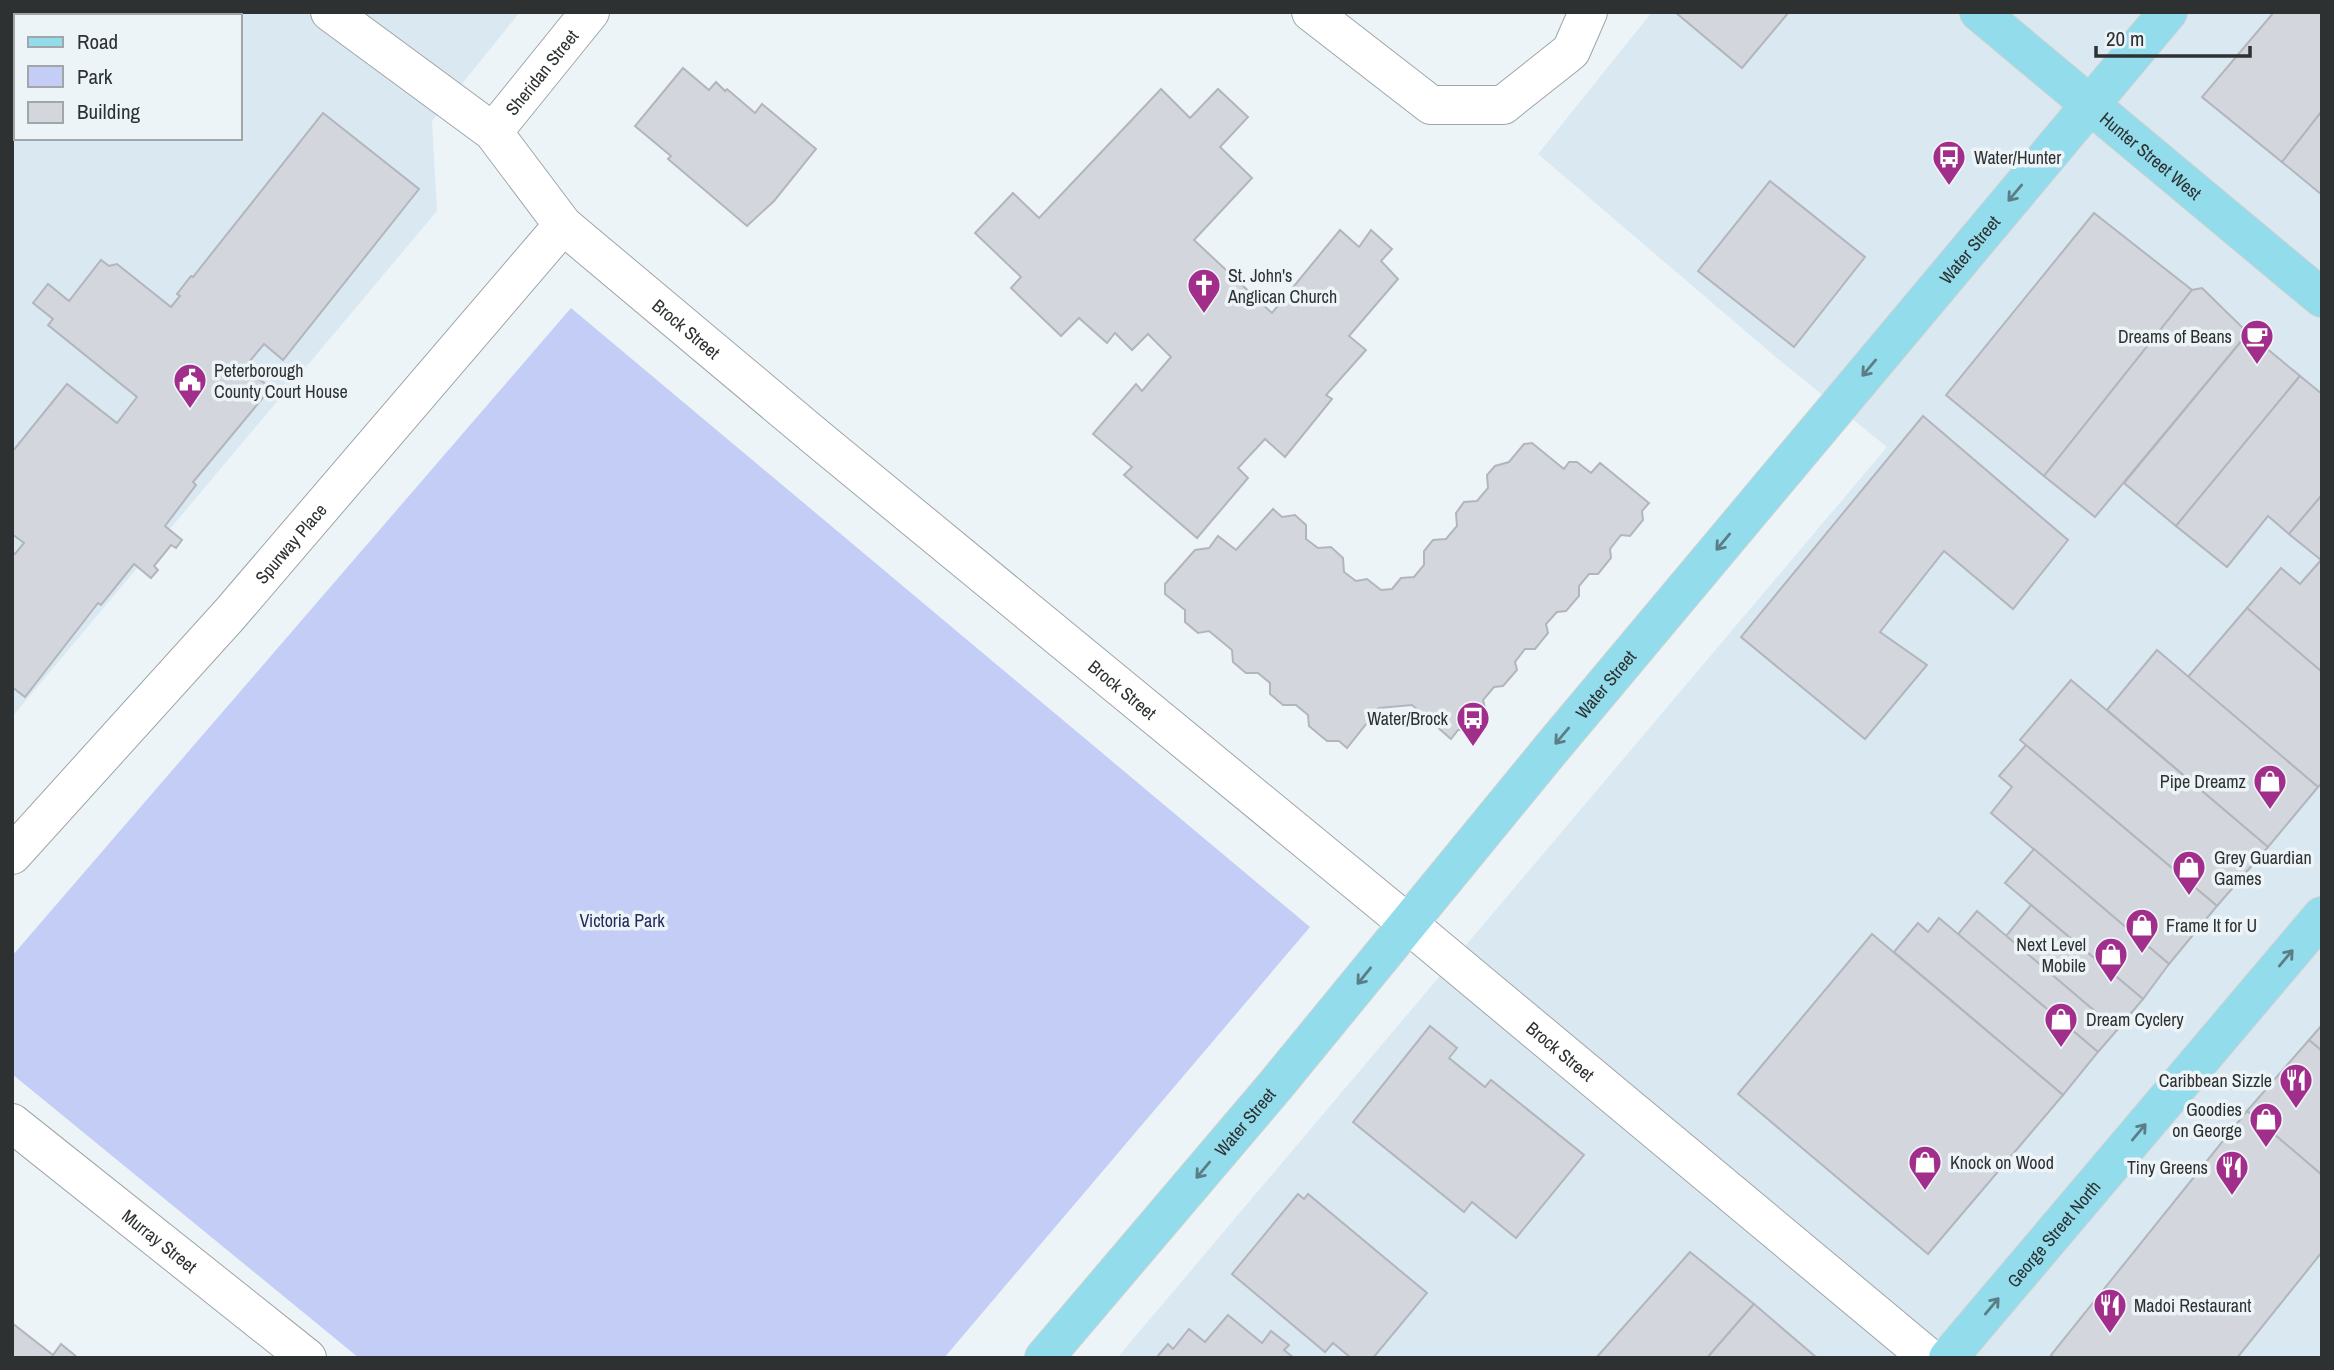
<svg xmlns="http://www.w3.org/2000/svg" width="2334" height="1370" viewBox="0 0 2334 1370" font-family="'Archivo Narrow',sans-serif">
<rect width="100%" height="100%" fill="#edf4f8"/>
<g fill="#dae8f1" fill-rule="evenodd">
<path d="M12 12H520L432 121 437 211 12 717ZM16 16H240V138H16Z"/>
<path d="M1652 12H2322V1358H1117L1887 447 1778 359 1538 154Z"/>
</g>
<path fill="#c4cdf6" d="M571 308 1310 927 944 1358H359L12 1074V956Z"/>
<g fill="#d3d7dd" stroke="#b2b6bc" stroke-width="2">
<path d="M1675 12H1789L1742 68Z"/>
<path d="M2274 12H2322V111L2282 162 2202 97Z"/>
<path d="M683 68 709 90 716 82 725 91 727 89 755 113 762 104 816 149 774 201 747 226 668 159 671 156 635 126Z"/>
<path d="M1161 89 1190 118 1218 89 1248 117 1220 147 1252 178 1194 240 1272 313 1340 230 1359 247 1371 230 1392 249 1381 261 1398 279 1349 336 1366 350 1326 395 1332 399 1285 457 1265 439 1238 468 1248 478 1197 538 1124 475 1132 467 1093 434 1136 384 1142 391 1171 357 1148 334 1132 350 1115 333 1107 343 1079 318 1061 336 1011 288 1021 277 975 233 1013 193 1039 218Z"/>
<path d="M2322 111V195L2282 162Z"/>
<path d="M323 113 419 189 283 360 264 344 244 368 271 388 193 482 196 485 165 526 182 540 176 548 171 545 154 566 158 570 151 578 134 564 101 605 98 603 25 697 12 687V552L15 554 24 543 12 534V452L67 384 117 423 137 397 48 325 53 319 33 303 48 284 69 301 101 260 109 266 117 264 171 307 180 296 177 294 191 276 193 277Z"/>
<path d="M1770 181 1865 257 1794 347 1698 271Z"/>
<path d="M2094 213 2192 290 2044 476 1946 395Z"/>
<path d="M2202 288 2248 333 2095 517 2044 476 2192 290Z"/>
<path d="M2248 333 2300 376 2176 526 2124 483Z"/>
<path d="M2300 376 2322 394V495L2289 534 2268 516 2227 567 2176 526Z"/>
<path d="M1923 416 2068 540 2013 609 1944 551 1880 632 1927 665 1865 739 1741 637Z"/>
<path d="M1532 443 1564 469 1569 462H1577L1591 473 1600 463 1649 503 1642 511 1643 520 1630 536 1621 535 1610 549 1611 558 1598 574H1589L1579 586V596L1566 611 1557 612 1546 624 1548 633 1535 649H1525L1515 662 1517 670 1503 686 1494 687 1483 700 1485 708 1467 729 1458 730 1451 739 1412 705 1379 708 1347 748 1339 741H1327L1309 726 1308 715 1296 705H1283L1270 694V683L1258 673H1246L1233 662 1232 650 1209 631 1198 633 1185 622V610L1165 594V584L1195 550 1209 548 1218 536 1236 550 1273 509 1282 517 1295 515 1306 525V539L1318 548 1331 547 1343 558 1344 572 1356 581 1367 579 1381 590 1392 589 1401 578 1414 577 1424 565V551L1433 540 1446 539 1457 526 1456 513 1464 502 1477 501 1488 488 1487 475 1495 466 1509 462 1524 444Z"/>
<path d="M2322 495V559L2321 560 2289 534Z"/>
<path d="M2322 559V672L2247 608 2281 568 2300 584Z"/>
<path d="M2247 608 2322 672V783L2318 787 2188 677Z"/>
<path d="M2157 650 2318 787 2268 847 2107 710Z"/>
<path d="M2071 680 2268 847 2217 906 2020 740Z"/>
<path d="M2026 745 2217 906 2169 964 1991 813 2012 787 1999 776Z"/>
<path d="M2034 849 2169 964 2143 999 2005 883Z"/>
<path d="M2031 905 2143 999 2117 1030 2006 936Z"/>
<path d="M1977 911 2117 1030 2098 1052 1958 934Z"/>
<path d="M1939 918 2098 1052 2063 1095 1894 952 1918 923 1928 932Z"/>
<path d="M1872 934 2063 1095 1928 1254 1738 1094Z"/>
<path d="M2322 1025V1051L2309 1040Z"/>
<path d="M1430 1026 1457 1048 1449 1058 1485 1087 1491 1080 1584 1155 1516 1238 1472 1202 1464 1212 1353 1122Z"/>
<path d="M2309 1040 2322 1051V1175L2247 1111Z"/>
<path d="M2247 1111 2322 1175V1252L2237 1358H2055L2051 1355Z"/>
<path d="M1298 1194 1304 1199 1308 1194 1427 1293 1373 1358H1351L1333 1343 1325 1352 1232 1274Z"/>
<path d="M1690 1252 1754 1304 1707 1358H1596Z"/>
<path d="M1754 1304 1817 1358H1707Z"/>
<path d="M1228 1315 1262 1343 1271 1331 1289 1345 1284 1350 1294 1358H1156L1168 1344 1173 1349 1189 1329 1205 1342Z"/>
<path d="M12 1323 53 1355 61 1344 78 1358H12Z"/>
</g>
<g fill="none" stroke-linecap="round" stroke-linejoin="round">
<defs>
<g id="minor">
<path id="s1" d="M330 12 493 132 563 225 817 438 1407 923 1929 1358"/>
<path d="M1311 12 1431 105H1503L1571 51 1588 12"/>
<path id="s2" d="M493 132 590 12"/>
<path id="s3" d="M12 855 230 614 563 225"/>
<path id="s4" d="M12 1123 307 1358"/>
</g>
<g id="major">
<path id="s5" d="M1979 12 2322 298"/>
<path id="s6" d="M1044 1358 1275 1086 1551 749 2168 12"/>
<path id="s7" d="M1948 1358 2322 916"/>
</g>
</defs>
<use href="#minor" stroke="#9fa5a9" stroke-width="40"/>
<use href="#major" stroke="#d1d2d2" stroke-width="40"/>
<use href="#minor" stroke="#fff" stroke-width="38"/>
<use href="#major" stroke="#92dcec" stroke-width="38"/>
</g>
<defs><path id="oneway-shaft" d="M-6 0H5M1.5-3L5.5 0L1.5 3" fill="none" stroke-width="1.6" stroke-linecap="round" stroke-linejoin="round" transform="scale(1.75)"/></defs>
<g stroke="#5b7e86">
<use href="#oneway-shaft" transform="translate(2015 193) rotate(130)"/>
<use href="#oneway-shaft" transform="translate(1869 368) rotate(130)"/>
<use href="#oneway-shaft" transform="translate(1723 542) rotate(130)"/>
<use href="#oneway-shaft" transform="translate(1562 736) rotate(130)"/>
<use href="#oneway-shaft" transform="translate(2286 958) rotate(-50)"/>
<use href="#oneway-shaft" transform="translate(1364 976) rotate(129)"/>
<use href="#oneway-shaft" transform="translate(2139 1132) rotate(-50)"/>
<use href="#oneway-shaft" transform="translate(1203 1170) rotate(130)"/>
<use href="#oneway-shaft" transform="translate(1992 1306) rotate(-50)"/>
</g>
<defs>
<symbol id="bus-pin" viewBox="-11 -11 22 30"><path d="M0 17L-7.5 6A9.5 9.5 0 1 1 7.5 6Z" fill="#a02e8a" stroke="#edf4f8"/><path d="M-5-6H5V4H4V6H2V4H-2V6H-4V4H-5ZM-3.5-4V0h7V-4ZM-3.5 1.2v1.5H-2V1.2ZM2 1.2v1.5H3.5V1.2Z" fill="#fff"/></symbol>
<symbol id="church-pin" viewBox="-11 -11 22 30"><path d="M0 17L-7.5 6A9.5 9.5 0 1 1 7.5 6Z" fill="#a02e8a" stroke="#edf4f8"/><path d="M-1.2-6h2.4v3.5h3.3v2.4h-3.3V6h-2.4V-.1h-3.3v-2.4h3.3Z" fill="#fff"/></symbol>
<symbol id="cafe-pin" viewBox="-11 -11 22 30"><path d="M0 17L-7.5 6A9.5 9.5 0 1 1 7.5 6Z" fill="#a02e8a" stroke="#edf4f8"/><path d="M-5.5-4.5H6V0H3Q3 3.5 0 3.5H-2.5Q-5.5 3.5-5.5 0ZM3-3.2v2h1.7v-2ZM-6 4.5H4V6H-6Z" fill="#fff"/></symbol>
<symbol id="civic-pin" viewBox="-11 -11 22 30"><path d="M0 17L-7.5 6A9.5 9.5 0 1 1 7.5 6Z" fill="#a02e8a" stroke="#edf4f8"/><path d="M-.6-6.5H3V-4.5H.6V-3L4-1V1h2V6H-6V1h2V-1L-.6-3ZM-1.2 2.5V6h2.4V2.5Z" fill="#fff"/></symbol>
<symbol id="shop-pin" viewBox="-11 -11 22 30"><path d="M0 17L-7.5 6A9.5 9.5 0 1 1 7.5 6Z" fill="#a02e8a" stroke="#edf4f8"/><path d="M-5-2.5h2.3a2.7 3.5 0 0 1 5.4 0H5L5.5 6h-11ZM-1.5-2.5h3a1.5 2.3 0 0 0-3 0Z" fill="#fff"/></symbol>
<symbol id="restaurant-pin" viewBox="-11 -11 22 30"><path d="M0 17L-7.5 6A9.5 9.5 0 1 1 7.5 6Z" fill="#a02e8a" stroke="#edf4f8"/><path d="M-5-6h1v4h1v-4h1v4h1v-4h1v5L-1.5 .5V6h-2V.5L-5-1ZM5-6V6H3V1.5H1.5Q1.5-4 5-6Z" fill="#fff"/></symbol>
</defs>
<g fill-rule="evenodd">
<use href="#bus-pin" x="1930" y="138" width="38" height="52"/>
<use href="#church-pin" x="1185" y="266" width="38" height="52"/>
<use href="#cafe-pin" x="2238" y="317" width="38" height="52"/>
<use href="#civic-pin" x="171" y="361" width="38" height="52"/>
<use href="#bus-pin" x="1454" y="699" width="38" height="52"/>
<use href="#shop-pin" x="2251" y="762" width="38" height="52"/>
<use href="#shop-pin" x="2170" y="848" width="38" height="52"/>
<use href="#shop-pin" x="2123" y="906" width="38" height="52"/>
<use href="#shop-pin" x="2092" y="935" width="38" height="52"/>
<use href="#shop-pin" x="2042" y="1000" width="38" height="52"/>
<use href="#restaurant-pin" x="2277" y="1061" width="38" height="52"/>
<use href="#shop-pin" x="2247" y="1100" width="38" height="52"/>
<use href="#shop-pin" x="1906" y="1143" width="38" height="52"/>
<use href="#restaurant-pin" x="2213" y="1148" width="38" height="52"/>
<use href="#restaurant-pin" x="2091" y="1286" width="38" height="52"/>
</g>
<g text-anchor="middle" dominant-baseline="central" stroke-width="7" stroke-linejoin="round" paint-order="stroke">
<g font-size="18" fill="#2e3132" stroke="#edf4f8">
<text stroke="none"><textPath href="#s2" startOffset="77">Sheridan Street</textPath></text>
<text stroke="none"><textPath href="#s5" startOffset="224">Hunter Street West</textPath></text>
<text stroke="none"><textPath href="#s6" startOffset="1444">Water Street</textPath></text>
<text stroke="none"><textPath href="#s1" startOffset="480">Brock Street</textPath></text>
<text stroke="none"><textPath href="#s3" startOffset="418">Spurway Place</textPath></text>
<text stroke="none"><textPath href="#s6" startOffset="877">Water Street</textPath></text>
<text stroke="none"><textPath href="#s1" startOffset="1046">Brock Street</textPath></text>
<text stroke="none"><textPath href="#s1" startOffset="1614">Brock Street</textPath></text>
<text stroke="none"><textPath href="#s6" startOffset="310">Water Street</textPath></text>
<text stroke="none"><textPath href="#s7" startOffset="163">George Street North</textPath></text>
<text stroke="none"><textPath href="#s4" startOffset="189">Murray Street</textPath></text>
</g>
<g font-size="18" fill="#2e3132" stroke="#edf4f8" text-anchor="start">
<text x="1974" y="157">Water/Hunter</text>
<text x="1228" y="275">St. John's<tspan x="1228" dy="21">Anglican Church</tspan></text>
<text x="2232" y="336" text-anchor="end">Dreams of Beans</text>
<text x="214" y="370">Peterborough<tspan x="214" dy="21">County Court House</tspan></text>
<text x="1448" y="718" text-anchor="end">Water/Brock</text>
<text x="2246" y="781" text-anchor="end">Pipe Dreamz</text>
<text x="2214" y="857">Grey Guardian<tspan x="2214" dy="21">Games</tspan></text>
<text x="2166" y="925">Frame It for U</text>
<text x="2086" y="944" text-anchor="end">Next Level<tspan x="2086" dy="21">Mobile</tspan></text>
<text x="2086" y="1019">Dream Cyclery</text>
<text x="2272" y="1080" text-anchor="end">Caribbean Sizzle</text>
<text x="2242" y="1109" text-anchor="end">Goodies<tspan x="2242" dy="21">on George</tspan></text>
<text x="1950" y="1162">Knock on Wood</text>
<text x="2208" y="1167" text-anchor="end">Tiny Greens</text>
<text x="2134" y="1305">Madoi Restaurant</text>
</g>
<g font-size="18" fill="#24295e" stroke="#edf4f8">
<text x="622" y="920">Victoria Park</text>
</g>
</g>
<rect width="2334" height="1370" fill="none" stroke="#2e3132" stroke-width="28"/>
<rect x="14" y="14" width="228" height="126" fill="#edf4f8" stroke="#a1a6a9" stroke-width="2"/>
<rect x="28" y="37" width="35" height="10" fill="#92dcec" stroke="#a1a6a9" stroke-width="2"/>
<text x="77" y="49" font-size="21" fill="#2e3132">Road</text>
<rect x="28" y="66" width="35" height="21" fill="#c4cdf6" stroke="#a1a6a9" stroke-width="2"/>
<text x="77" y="84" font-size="21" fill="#2e3132">Park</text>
<rect x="28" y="102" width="35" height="21" fill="#d3d7dd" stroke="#a1a6a9" stroke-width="2"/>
<text x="77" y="119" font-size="21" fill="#2e3132">Building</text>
<path d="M2096 46v10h154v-10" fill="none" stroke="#2e3132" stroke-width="3.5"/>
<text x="2106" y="46" font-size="21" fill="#2e3132" stroke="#edf4f8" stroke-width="5" paint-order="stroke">20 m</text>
</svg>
